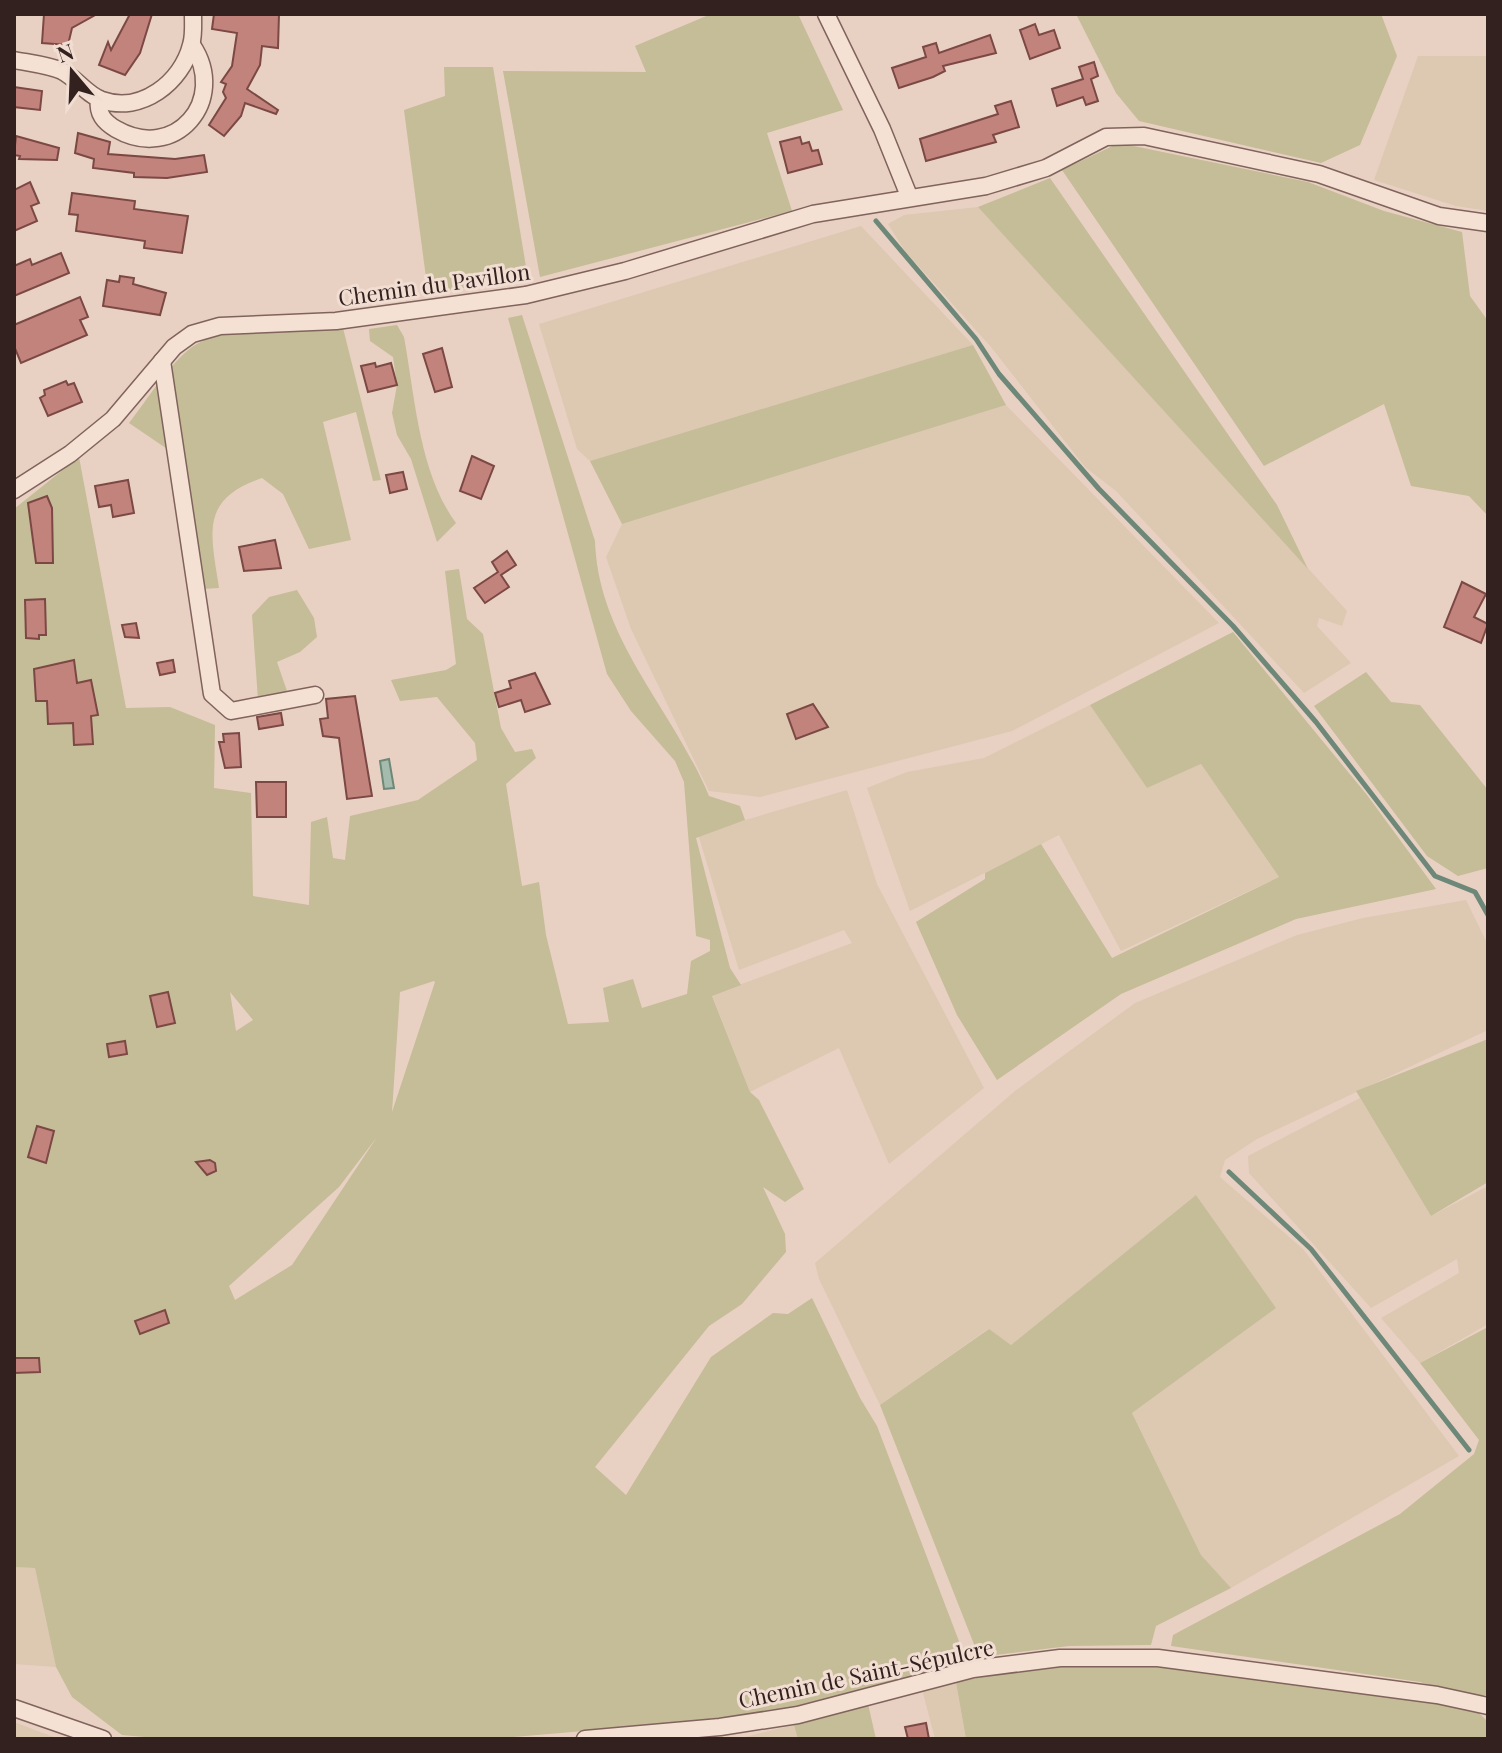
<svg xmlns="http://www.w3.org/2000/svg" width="1502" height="1753" viewBox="0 0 1502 1753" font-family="'Playfair Display',serif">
<rect width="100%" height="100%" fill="#e8d1c2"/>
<g fill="#ddc8b1">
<path d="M1418 56H1488V211L1456 206 1374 180Z"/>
<path d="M978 207 1347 611 1342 626 1319 618 1317 626 1351 663 1304 693 1116 491 1085 467 991 347 905 251 888 224 904 215Z"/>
<path d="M861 226 973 345 590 461 577 449 539 324Z"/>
<path d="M1006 405 1219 623 1012 731 760 797 709 791 631 629 606 557 622 524Z"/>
<path d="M1090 705 1147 788 1201 764 1279 877 1121 951 1059 835 910 911 867 788 907 772 984 758Z"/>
<path d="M847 790 877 884 984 1088 889 1164 839 1048 750 1092 712 995 852 943 844 930 739 970 698 834Z"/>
<path d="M1466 900 1488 945V1030L1257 1139 1225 1160 1220 1177 1303 1249 1459 1456 1231 1588 1201 1555 1132 1413 1276 1308 1196 1195 1011 1345 988 1329 880 1405 819 1279 815 1263 1015 1091 1135 1003 1297 935 1363 918Z"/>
<path d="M1360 1098 1431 1216 1488 1186V1324L1420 1363 1381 1318 1459 1273 1457 1259 1371 1308 1249 1173 1248 1156Z"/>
<path d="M14 1567 35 1568 56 1667 14 1664Z"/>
<path d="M956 1682 966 1739H935L922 1689Z"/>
<path d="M14 1722 59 1739H14Z"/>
<path d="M794 1725 798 1739H737Z"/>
</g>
<g fill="#c5bc98" fill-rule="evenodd">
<path d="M711 14H798L843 110 767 133 792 211 540 277 503 71 646 72 635 46Z"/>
<path d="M1076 14H1381L1397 56 1360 145 1321 163 1139 121 1116 93Z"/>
<path d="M444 67H493L528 279 428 293 404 110 445 96Z"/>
<path d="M1119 143 1308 182 1384 211 1462 232 1470 296 1488 321V516L1469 496 1411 486 1384 404 1264 466 1062 170Z"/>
<path d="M1050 178 1277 505 1308 569 978 207Z"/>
<path d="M522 315 595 541C598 639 673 709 709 796L740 806 745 820 696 838 730 968 741 985 712 996 750 1092 759 1100 804 1189 785 1202 763 1187 785 1234 786 1252 742 1304 709 1326 595 1467 626 1495 711 1357 773 1313 788 1314 812 1298 860 1398 877 1426 965 1657 957 1666 792 1709 712 1720 490 1739H167L122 1735 72 1697 56 1667 35 1568 14 1567V509L79 457 126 708 170 707 215 725 214 788 251 793 253 896 309 905 311 822 327 817 333 858 345 860 350 816 418 800 477 760 475 743 437 697 400 701 391 680 446 670 456 664 445 571 459 569 467 619 483 634 501 728 515 752 532 749 536 758 506 784 522 886 539 882 546 935 568 1024 609 1022 603 988 633 979 642 1008 687 994 691 961 710 951V940L696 936 684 782 675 761 631 711 607 674 508 318ZM434 981 435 982 392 1112 400 992ZM230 992 253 1020 236 1031ZM377 1137 292 1265 235 1300 229 1286 339 1187Z"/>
<path d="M397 325 404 337C415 397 419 473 456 523L437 542 411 459 397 435 392 413 397 385 393 357 370 341 369 329Z"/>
<path d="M343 328 381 480 373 481 356 412 323 422 351 540 309 549 283 494 262 478C199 499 211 534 219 588L202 589 182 459 129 423C149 398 167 366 192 347 224 324 304 330 343 328Z"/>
<path d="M973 345 1006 405 622 524 590 461Z"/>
<path d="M297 590 314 618 317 637 300 652 277 662 288 694 258 700 252 615 269 597Z"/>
<path d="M1233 632 1367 795 1436 889 1296 919 1121 994 997 1080 957 1015 916 922 985 879V873L1041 844 1112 958 1279 877 1201 764 1147 788 1090 705Z"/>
<path d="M1366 672 1391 702 1420 705 1488 790V868L1458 876 1427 856 1314 706Z"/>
<path d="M1488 1039V1182L1431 1216 1356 1091Z"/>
<path d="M1196 1195 1276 1308 1132 1413 1201 1555 1231 1588 1156 1626 1151 1645 1069 1646 979 1657 880 1405 989 1329 1011 1345Z"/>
<path d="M1488 1327V1695H1461L1420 1682 1171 1646 1173 1635 1400 1514 1474 1454 1479 1440 1420 1363Z"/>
<path d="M1088 1664 1157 1666 1440 1703 1477 1711 1488 1722V1739H966L956 1682 1018 1670Z"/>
<path d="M868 1704 876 1739H798L794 1725Z"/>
</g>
<path fill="#a4bbad" stroke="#6d8878" stroke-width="2" d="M389 759 394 788 384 789 380 761Z"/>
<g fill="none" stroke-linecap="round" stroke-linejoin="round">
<g stroke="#6d8878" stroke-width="5">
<path d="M876 221 976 339 999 374 1099 489 1233 626 1316 722 1435 876 1475 892 1488 915"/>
<path d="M1229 1172 1311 1249 1469 1450"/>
</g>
</g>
<g fill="#c2837d" stroke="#7c4844" stroke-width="2">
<path d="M44 14H97L72 28 68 45 42 43Z"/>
<path d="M130 14H152L140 53 125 75 99 65 108 42 111 50Z"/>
<path d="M214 14H279L278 48 262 46 260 65 247 89 278 110 276 114 245 103 241 116 224 136 209 125 226 98 223 92 226 84 221 82 232 66 237 33 212 29Z"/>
<path d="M1035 24 1039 35 1054 30 1060 48 1030 59 1020 30Z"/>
<path d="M990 35 996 53 943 66 945 71 933 77 899 88 892 68 926 57 923 47 936 43 939 53Z"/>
<path d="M1094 62 1098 76 1091 79 1098 101 1086 105 1083 97 1057 106 1052 89 1083 79 1079 67Z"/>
<path d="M14 87 42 91 40 110 14 107Z"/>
<path d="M1011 101 1019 127 993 135 996 142 926 161 920 139 998 114 995 106Z"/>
<path d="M78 133 110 142 108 154 175 159 204 155 207 172 167 178 134 177V173L93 168 94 159 75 153Z"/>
<path d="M16 136 59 148 57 160 19 159 20 156 14 155Z"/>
<path d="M800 137 802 144 809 142 812 151 818 150 822 164 788 173 780 142Z"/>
<path d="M30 182 39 203 31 206 37 221 14 231V190Z"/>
<path d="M72 193 135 201 134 209 188 216 182 253 144 248 145 241 76 231 78 215 69 214Z"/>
<path d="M61 253 69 273 14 296V266L30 259 32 265Z"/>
<path d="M120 276 134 278 133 284 166 293 160 315 103 306 107 280 119 282Z"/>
<path d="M80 297 88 317 80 320 87 335 21 363 14 346V325Z"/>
<path d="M442 348 452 387 435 392 423 354Z"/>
<path d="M375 363 376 367 391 363 397 385 368 392 361 366Z"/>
<path d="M66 381 68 385 74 383 82 402 48 416 40 398 45 395 44 390Z"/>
<path d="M472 456 494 466 481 499 460 491Z"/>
<path d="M403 472 407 489 390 493 386 475Z"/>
<path d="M128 480 134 513 113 517 111 505 99 507 95 486Z"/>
<path d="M47 496 52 508 53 563H36L28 503Z"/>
<path d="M275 540 281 568 244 571 239 547Z"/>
<path d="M507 551 516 565 501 575 509 587 485 603 474 588 498 572 492 562Z"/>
<path d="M1462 582 1486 594 1474 617 1488 624 1481 643 1444 627Z"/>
<path d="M45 599 46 635H39V639L26 638 25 600Z"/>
<path d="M136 623 139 638 125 637 122 625Z"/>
<path d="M74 660 77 683 91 680 98 715 91 716 93 744 74 745 73 723 48 724 47 701H36L34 669Z"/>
<path d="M173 660 175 672 160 675 157 663Z"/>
<path d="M535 673 550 704 525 712 521 700 499 707 495 693 511 688 509 681Z"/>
<path d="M355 696 372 796 347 799 339 738 323 736 320 719 328 718 326 699Z"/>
<path d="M813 704 828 727 796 739 787 714Z"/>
<path d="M281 713 283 725 259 729 257 717Z"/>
<path d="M239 733 241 767 225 768 219 742H224L223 734Z"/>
<path d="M256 782H286V817H257Z"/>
<path d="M168 992 175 1023 157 1027 150 996Z"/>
<path d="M125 1041 127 1054 109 1057 107 1044Z"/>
<path d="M37 1126 54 1131 46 1163 28 1157Z"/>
<path d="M210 1160 215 1163 216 1171 207 1175 196 1162Z"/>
<path d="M165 1310 169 1323 140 1334 135 1321Z"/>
<path d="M14 1358H39L40 1372 14 1373Z"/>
<path d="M926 1723 929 1739H908L905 1727Z"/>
</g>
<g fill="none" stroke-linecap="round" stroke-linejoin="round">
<defs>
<g id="minor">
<path d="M826 14 882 129 909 196"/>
<path d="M14 60C29 63 48 65 62 71 76 78 87 95 102 100 141 114 182 82 191 45 194 36 193 24 193 14"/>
<path d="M99 99C97 114 104 122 116 129 175 163 229 100 192 45"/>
<path d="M162 361 212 694 231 711 315 695"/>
<path d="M14 490 70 454 113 419 174 347 192 334 220 326 336 321 526 295 625 271 813 214 986 186 1046 168 1106 137 1144 136 1319 174 1439 216 1488 223"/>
<path d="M14 1708 103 1739"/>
<path d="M585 1739 720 1727 798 1715 973 1669 1060 1658H1158L1437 1695 1488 1706"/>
</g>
</defs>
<use href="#minor" stroke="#80635c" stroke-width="19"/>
<use href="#minor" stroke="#f4e1d4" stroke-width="16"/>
</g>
<g text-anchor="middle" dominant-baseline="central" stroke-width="6" stroke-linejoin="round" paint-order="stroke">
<g font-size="22" fill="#32211e" stroke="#f1ddd1">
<text transform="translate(434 284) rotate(-8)">Chemin du Pavillon</text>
<text transform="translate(866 1673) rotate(-12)">Chemin de Saint-Sépulcre</text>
</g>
</g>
<rect width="1502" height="1753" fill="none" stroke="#32211e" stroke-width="32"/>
<g transform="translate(72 72) rotate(341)" stroke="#f1ddd1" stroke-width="6" paint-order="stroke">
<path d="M0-6L14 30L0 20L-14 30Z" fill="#32211e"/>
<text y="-12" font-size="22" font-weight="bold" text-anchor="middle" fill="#32211e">N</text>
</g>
</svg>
